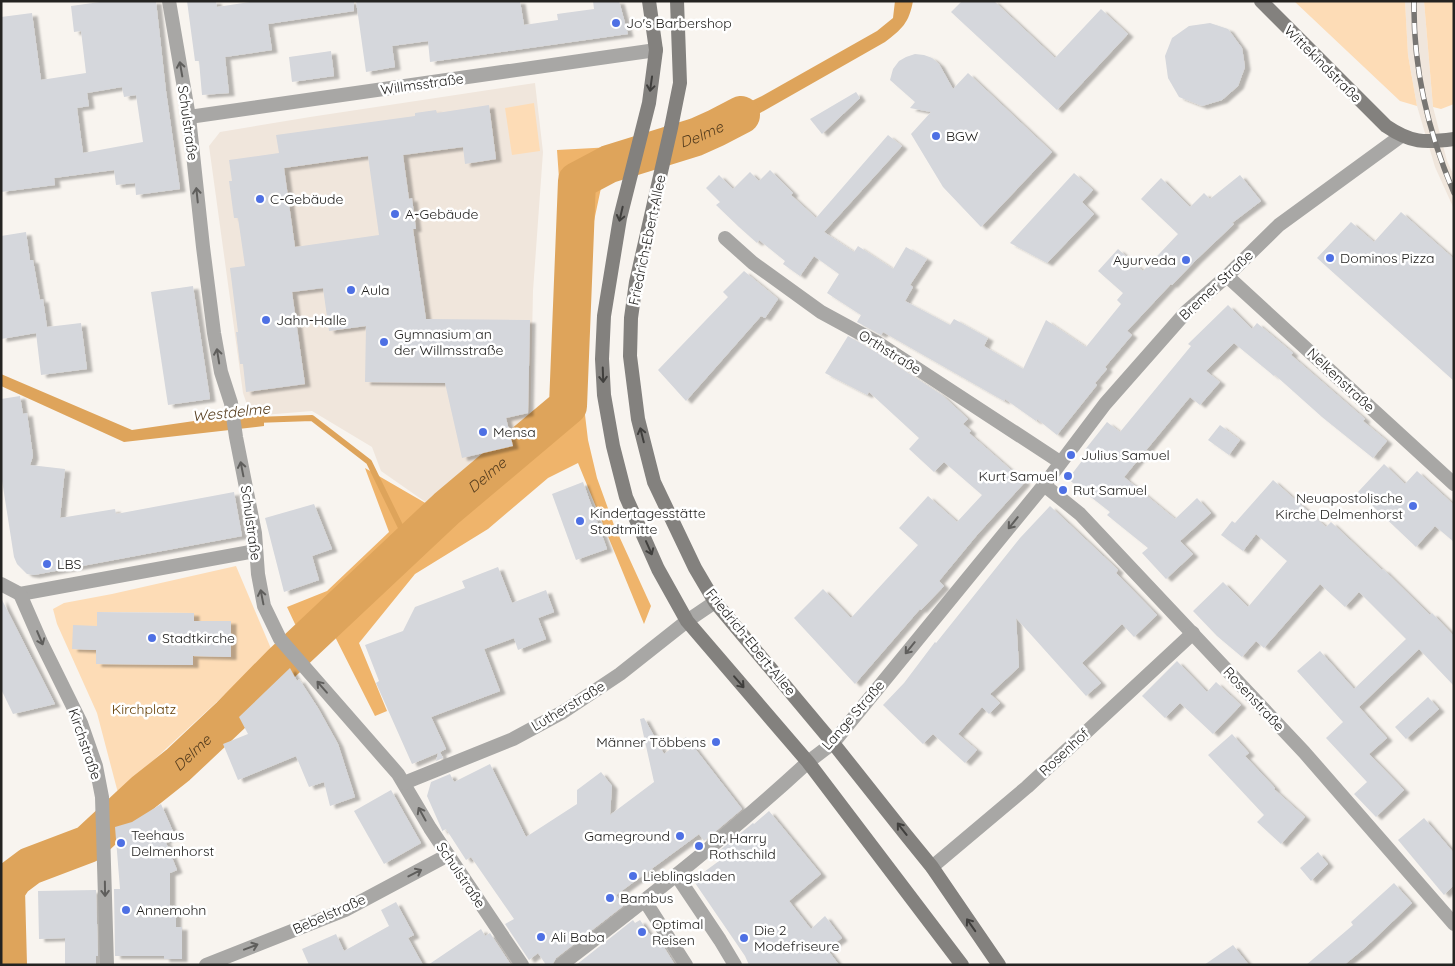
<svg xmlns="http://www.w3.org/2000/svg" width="1455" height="966" viewBox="0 0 1455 966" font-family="Quicksand,sans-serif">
<defs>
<filter id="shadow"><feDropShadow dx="5.5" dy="3" stdDeviation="1" flood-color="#0004"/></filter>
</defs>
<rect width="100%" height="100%" fill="#f8f4ef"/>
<g fill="#f0e6dc">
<path d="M1405 1H1424L1433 107 1447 161 1454 176V209L1435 167 1417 106 1408 55Z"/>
<path d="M535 83 543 152 533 291 530 431 469 483 434 508 381 471 372 447 312 411 251 416 243 393 209 146 220 132 310 117Z"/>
</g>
<g fill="#fddcb6" fill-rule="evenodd">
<path d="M1294 1H1405L1408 55 1417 106 1400 101Z"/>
<path d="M1424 1H1454V104L1441 109 1433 107Z"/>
<path d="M534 103 540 151 512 155 505 108Z"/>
<path d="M236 566 272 651 118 793 97 713 57 624 53 609 64 603 112 594ZM97 612 193 613 194 621H231V657L193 656V665L97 664 96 650 73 649V626H97Z"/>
</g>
<path fill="#efb46b" d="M612 147 601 188 587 254 582 345 583 398 588 440 597 478 614 525 651 606 644 624 578 463 548 478 488 529 415 574 359 643 387 711 375 716 324 615 303 634 295 624 287 607 327 591 389 532 365 468 434 508 469 483 560 404 564 330 561 207 557 150Z"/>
<g fill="#dea45b">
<path d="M895 1H913C909 23 902 29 885 42L704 145 693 150 697 126 710 121 762 96 877 31 893 18Z"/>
<path d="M1 374 132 430 201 420 264 415V426L124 442 1 386Z"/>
</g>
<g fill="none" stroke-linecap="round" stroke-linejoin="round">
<path stroke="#dea45b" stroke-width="6" d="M255 420 312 418 369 462 409 544"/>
<path stroke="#dea45b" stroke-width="38" id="s1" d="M8 965 6 890 14 878 30 866 88 844 144 792 178 765 230 716 282 663 447 508 568 406 577 181 609 164 696 137 716 128 741 115"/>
</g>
<g fill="#d5d7dc" fill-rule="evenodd" filter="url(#shadow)">
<path d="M107 1H156L166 91 180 189 136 195 135 183 116 185 114 170 54 178 55 185 1 192V17L32 13 41 80 86 73 81 31 74 32 71 6ZM122 87 124 97 136 95 143 142 83 153 77 108 89 106 87 93Z"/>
<path d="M187 1H216L217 7 256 1H354V11L268 24 272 50 225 57 229 93 202 95 199 61H195Z"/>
<path d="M356 1H520L524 25 558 20 557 14 594 9 593 1H619L628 34 430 62 428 41 392 46 395 67 366 72Z"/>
<path d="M962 1H994L1055 58 1101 9 1128 34 1057 110 951 12Z"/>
<path d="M1210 23 1228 29 1242 48 1245 67 1238 86 1222 100 1202 106 1179 97 1168 78 1165 56 1172 38 1189 26Z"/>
<path d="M331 51 334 76 292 82 289 57Z"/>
<path d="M915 54 924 55 932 58 939 64 953 89 968 73 1052 152 981 227 943 187 911 134 931 112 910 108 915 102 890 80 893 69 899 61 906 57Z"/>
<path d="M856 92 860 98 822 134 810 119Z"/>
<path d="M489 105 496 159 465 164 463 147 403 155 409 199 412 198 416 229H413L426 319 530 320 528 413 506 418 513 446 462 458 445 383 365 382 366 326 329 331 323 288 292 292 305 384 246 392 243 364H240L236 332H238L230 268 245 266 238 218H234L229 181H232L229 160 279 153 276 135 415 116V113L436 110 437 113ZM368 156 379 235 295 247 284 168Z"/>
<path d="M888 135 902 146 824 232 854 252 858 246 893 269 906 247 927 259 910 285 913 287 905 301 950 325 954 319 988 338 984 346 1023 369 1046 320 1086 347 1121 304 1117 300 1123 293 1098 271 1118 249 1143 271 1178 234 1141 199 1161 178 1190 207 1204 193 1210 199 1240 175 1261 201 1232 223 1234 224 1196 260 1172 285 1171 284 1127 331 1132 335 1105 367 1107 369 1095 383 1097 385 1057 435 1037 419 1036 421 1005 399 1004 401 883 332 881 335 857 322 861 315 827 293 839 274 814 256 800 276 783 264 785 261 759 240 757 243 739 227 716 205 720 202 706 188 719 175 733 189 750 172 759 181 770 170 793 193 791 195 816 218Z"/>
<path d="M1074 173 1093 190 1082 202 1094 214 1047 263 1010 243Z"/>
<path d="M1401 212 1454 259V381L1317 258 1351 222 1374 242Z"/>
<path d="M26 232 30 260H33L40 300 43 299 47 327 81 323 87 369 41 375 36 333 1 339V236Z"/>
<path d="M744 271 778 299 765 318 761 316 686 401 658 370 728 297 723 292Z"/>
<path d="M193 286 210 399 168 405 151 292Z"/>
<path d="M1228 305 1252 329 1257 323 1293 353 1291 355 1365 419 1363 421 1387 441 1373 458 1322 417 1275 375 1274 376 1234 343 1206 371 1220 382 1200 405 1190 397 1124 477 1175 519 1197 498 1211 513 1180 541 1193 554 1166 579 1142 553 1148 548 1107 515 1110 512 1068 479 1088 453 1084 451 1107 422 1120 432 1191 346 1188 344Z"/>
<path d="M848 336 874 351 942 395 968 419 963 424 971 431 969 433 1025 482 977 535 939 581 944 586 921 610 920 609 855 684 794 618 823 589 851 618 918 545 899 528 928 496 957 522 982 495 944 462 934 472 909 449 919 438 869 392 867 395 825 373Z"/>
<path d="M20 396 23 414 27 413 33 456 30 465 65 469 60 518 115 509 116 514 234 492 242 536 34 575 27 574 17 564 14 557 1 474V399Z"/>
<path d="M1220 425 1240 440 1229 455 1208 440Z"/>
<path d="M1384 464 1405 484 1417 471 1454 505V542L1435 526 1416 547 1358 492Z"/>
<path d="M1273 480 1326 527 1331 522 1382 570 1383 569 1430 615 1432 613 1454 636V686L1419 649 1359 707 1387 738 1369 754 1404 790 1376 817 1354 794 1367 782 1326 738 1343 722 1297 671 1320 651 1354 689 1406 639 1359 592 1345 607 1320 584 1264 648 1256 641 1242 657 1217 636 1193 611 1223 582 1248 607 1287 561 1256 534 1243 551 1221 535 1232 521 1235 523Z"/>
<path d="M583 482 607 549 576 560 552 494Z"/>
<path d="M314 504 332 549 312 556 319 580 284 592 265 518Z"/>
<path d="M1050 506 1118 570 1116 573 1157 615 1134 637 1122 624 1082 663 1101 683 1086 696 1016 618 1019 667 990 694 1000 703 989 714 982 707 958 734 977 750 965 763 933 734 923 744 883 705 904 683 935 642 936 643 1020 538Z"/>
<path d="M498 567 512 603 546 590 554 612 538 618 546 639 518 650 514 638 484 649 500 691 431 717 446 749 440 752 443 758 436 761 438 753 412 764 376 683 379 681 365 645 403 631 415 607 465 588 462 581Z"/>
<path d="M1 598 55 704 13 714 1 689Z"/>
<path d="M97 612 194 613V621H231V657L193 656V665L96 664V650L72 649 73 625 97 626Z"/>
<path d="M1177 661 1207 692 1216 682 1241 705 1213 734 1180 703 1165 718 1142 696Z"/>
<path d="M290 668 297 681 299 679 318 708 338 744 355 797 330 806 324 782 309 787 296 756 238 780 223 744 248 734 239 717 266 691Z"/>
<path d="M1428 697 1439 709 1406 739 1395 727Z"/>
<path d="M644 718 664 754 686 737 742 809 704 841 699 834 616 895 623 906 556 958 552 965H546L538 953 529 960 505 924 514 919 471 857 466 860 446 829 442 831V830L427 796 431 782 450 774 454 782 490 764 526 837 577 804V790L601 772 612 786 610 815 654 782 640 719Z"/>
<path d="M1232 734 1249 753 1245 756 1275 788 1274 789 1305 817 1281 844 1257 822 1264 815 1208 755Z"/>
<path d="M391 790 421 843 384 864 354 811Z"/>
<path d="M161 804 175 836 165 840 177 870 170 873V910H176V927H182V959H164V956H115L114 889H120L115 827 132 822Z"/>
<path d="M769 811 821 874 789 901 811 929 825 916 842 938 827 949 839 965H749L745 956 693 880 719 861 714 855 753 823 754 824Z"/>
<path d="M1424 818 1454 853V885L1444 895 1398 840Z"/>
<path d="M1318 852 1328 864 1311 881 1300 868Z"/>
<path d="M1394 883 1412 903 1366 947 1344 965H1306L1353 925 1351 922Z"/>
<path d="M96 890 98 956H96V965H65V938L39 939 38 891Z"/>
<path d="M396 902 414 935 408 938 423 965H309L302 949 336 934 344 951 389 926 381 910Z"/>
<path d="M633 920 635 923 640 920 653 939 657 936 675 965H576Z"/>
<path d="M481 929 485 936 490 933 511 965H428Z"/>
<path d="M1233 945 1249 965H1204Z"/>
</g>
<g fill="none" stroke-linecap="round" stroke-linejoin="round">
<g stroke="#a8a7a5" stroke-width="14">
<path d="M448 855 522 965"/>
<path d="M561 965C646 900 729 835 808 762"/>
</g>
<g stroke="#a8a7a5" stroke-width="14">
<path d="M169 1 189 117 203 247 214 333 221 372 231 403 236 437 255 533 258 574 264 606 280 639 398 774 430 828 448 855 345 910 206 965"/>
<path d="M189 117 656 50"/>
<path d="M725 238 753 263 821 312 878 343 1060 462"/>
<path d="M1227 276 1454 484"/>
<path d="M1044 485 1080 514 1304 752 1454 924"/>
<path d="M1 584 20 594 256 551"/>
<path d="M20 594 41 642 81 723 96 766 102 797 107 965"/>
<path d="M808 762 833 743 1044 485 1105 404 1187 311 1227 276 1279 225 1401 136"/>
<path d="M404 783 513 739 563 712 620 674 687 621 715 602"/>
<path d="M932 867 1027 787 1193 633"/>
<path d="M677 876 720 940 735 965"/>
<path d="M645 901 686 965"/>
</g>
<g stroke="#83817e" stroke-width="14">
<path d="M649 1 656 50 649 103 620 218 604 316 602 359 604 395 613 446 626 497 658 569 687 621 808 762 962 965"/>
<path d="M677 1 680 83 671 128 636 282 631 318 630 356 638 419 654 482 695 568 715 602 833 743 906 835 932 867 999 965"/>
<path d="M1261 1 1386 126C1411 143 1424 143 1454 139"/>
</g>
<defs>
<path id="rail" d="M1414 1C1413 67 1428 132 1454 193"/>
</defs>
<use href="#rail" stroke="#787673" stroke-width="5.5"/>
<use href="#rail" stroke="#fff" stroke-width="4" stroke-dasharray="11" stroke-linecap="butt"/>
</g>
<defs><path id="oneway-shaft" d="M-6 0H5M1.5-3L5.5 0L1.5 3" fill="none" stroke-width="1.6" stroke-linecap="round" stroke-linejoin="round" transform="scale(1.25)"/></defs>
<g stroke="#5f5e5c">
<use href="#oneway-shaft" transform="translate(181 69) rotate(-100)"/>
<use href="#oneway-shaft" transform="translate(197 195) rotate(-96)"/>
<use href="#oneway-shaft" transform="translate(218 356) rotate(-99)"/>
<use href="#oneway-shaft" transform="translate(242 469) rotate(-101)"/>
<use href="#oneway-shaft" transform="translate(1013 523) rotate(129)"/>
<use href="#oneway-shaft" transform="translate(262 597) rotate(-101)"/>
<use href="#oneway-shaft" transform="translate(40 638) rotate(67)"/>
<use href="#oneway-shaft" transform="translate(910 648) rotate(129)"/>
<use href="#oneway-shaft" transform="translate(322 687) rotate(-131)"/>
<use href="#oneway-shaft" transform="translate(422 814) rotate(-119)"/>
<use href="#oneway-shaft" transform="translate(415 873) rotate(-27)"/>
<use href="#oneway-shaft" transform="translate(105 889) rotate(89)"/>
<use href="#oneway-shaft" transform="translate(251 947) rotate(-21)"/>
</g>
<g stroke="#403f3d">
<use href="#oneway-shaft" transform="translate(651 84) rotate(98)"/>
<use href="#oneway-shaft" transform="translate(621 214) rotate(103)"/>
<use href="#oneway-shaft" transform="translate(603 375) rotate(88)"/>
<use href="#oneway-shaft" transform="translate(642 435) rotate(-104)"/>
<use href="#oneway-shaft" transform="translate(649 548) rotate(66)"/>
<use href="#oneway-shaft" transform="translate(739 682) rotate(49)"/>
<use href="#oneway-shaft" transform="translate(902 829) rotate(-128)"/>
<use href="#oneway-shaft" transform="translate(971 925) rotate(-125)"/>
</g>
<g fill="#4e70e4" stroke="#fff" stroke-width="2">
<circle cx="616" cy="23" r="5"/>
<circle cx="936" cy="136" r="5"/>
<circle cx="260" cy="199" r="5"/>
<circle cx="395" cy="214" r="5"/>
<circle cx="1330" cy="258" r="5"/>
<circle cx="1186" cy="260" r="5"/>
<circle cx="351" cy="290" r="5"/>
<circle cx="266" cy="320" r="5"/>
<circle cx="384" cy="342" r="5"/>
<circle cx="483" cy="432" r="5"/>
<circle cx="1071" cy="455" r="5"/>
<circle cx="1068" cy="476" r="5"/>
<circle cx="1063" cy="490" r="5"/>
<circle cx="1413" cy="506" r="5"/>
<circle cx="580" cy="521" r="5"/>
<circle cx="47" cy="564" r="5"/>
<circle cx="152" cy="638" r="5"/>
<circle cx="716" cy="742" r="5"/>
<circle cx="680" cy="836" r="5"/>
<circle cx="121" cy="843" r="5"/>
<circle cx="699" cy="846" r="5"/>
<circle cx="633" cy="876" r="5"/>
<circle cx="610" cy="898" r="5"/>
<circle cx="126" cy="910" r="5"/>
<circle cx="642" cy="932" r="5"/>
<circle cx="541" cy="937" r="5"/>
<circle cx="744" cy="938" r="5"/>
</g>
<g text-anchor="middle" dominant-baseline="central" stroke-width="5" stroke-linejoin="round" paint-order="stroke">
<g font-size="14" fill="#242321" stroke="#fff" text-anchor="start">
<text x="626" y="23">Jo's Barbershop</text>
<text x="946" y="136">BGW</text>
<text x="270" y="199">C-Gebäude</text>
<text x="405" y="214">A-Gebäude</text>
<text x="1340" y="258">Dominos Pizza</text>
<text x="1176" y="260" text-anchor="end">Ayurveda</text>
<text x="361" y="290">Aula</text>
<text x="276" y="320">Jahn-Halle</text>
<text x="394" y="334">Gymnasium an<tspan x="394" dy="16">der Willmsstraße</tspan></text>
<text x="493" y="432">Mensa</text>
<text x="1081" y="455">Julius Samuel</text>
<text x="1058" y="476" text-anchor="end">Kurt Samuel</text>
<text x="1073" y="490">Rut Samuel</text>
<text x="1403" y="498" text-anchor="end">Neuapostolische<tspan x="1403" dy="16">Kirche Delmenhorst</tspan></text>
<text x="590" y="513">Kindertagesstätte<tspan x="590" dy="16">Stadtmitte</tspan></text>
<text x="57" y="564">LBS</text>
<text x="162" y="638">Stadtkirche</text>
<text x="706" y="742" text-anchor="end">Männer Többens</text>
<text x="131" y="835">Teehaus<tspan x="131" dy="16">Delmenhorst</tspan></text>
<text x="670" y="836" text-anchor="end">Gameground</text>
<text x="709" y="838">Dr. Harry<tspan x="709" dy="16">Rothschild</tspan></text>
<text x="643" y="876">Lieblingsladen</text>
<text x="620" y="898">Bambus</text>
<text x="136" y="910">Annemohn</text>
<text x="652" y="924">Optimal<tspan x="652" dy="16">Reisen</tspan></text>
<text x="754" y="930">Die 2<tspan x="754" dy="16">Modefriseure</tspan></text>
<text x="551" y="937">Ali Baba</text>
</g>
<g font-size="14" fill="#242321" stroke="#fff">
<text transform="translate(1323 64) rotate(45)">Wittekindstraße</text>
<text transform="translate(422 84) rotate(-8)">Willmsstraße</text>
<text transform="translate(188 123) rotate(82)">Schulstraße</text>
<text transform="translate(647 240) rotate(-78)">Friedrich-Ebert-Allee</text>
<text transform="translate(1216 285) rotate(-43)">Bremer Straße</text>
<text transform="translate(890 352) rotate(32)">Orthstraße</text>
<text transform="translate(1341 380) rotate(43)">Nelkenstraße</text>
<text transform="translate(251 523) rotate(82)">Schulstraße</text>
<text transform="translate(751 642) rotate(51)">Friedrich-Ebert-Allee</text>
<text transform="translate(1254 699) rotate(47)">Rosenstraße</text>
<text transform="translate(568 706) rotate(-31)">Lutherstraße</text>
<text transform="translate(853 715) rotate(-49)">Lange Straße</text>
<text transform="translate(85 744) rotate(71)">Kirchstraße</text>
<text transform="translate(1064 752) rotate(-43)">Rosenhof</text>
<text transform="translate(461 875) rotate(56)">Schulstraße</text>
<text transform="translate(329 914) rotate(-24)">Bebelstraße</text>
</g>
<g font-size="14" fill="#623c00" stroke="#fff">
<text x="144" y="709">Kirchplatz</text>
</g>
<g font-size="15" font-style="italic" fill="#563d1e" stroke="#fff">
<text stroke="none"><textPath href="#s1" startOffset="1180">Delme</textPath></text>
<text transform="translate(231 412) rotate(-6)">Westdelme</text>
<text stroke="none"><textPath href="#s1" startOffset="715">Delme</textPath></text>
<text stroke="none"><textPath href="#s1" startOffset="310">Delme</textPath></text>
</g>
</g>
<rect width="1455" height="966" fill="none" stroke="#242321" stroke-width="5"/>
</svg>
